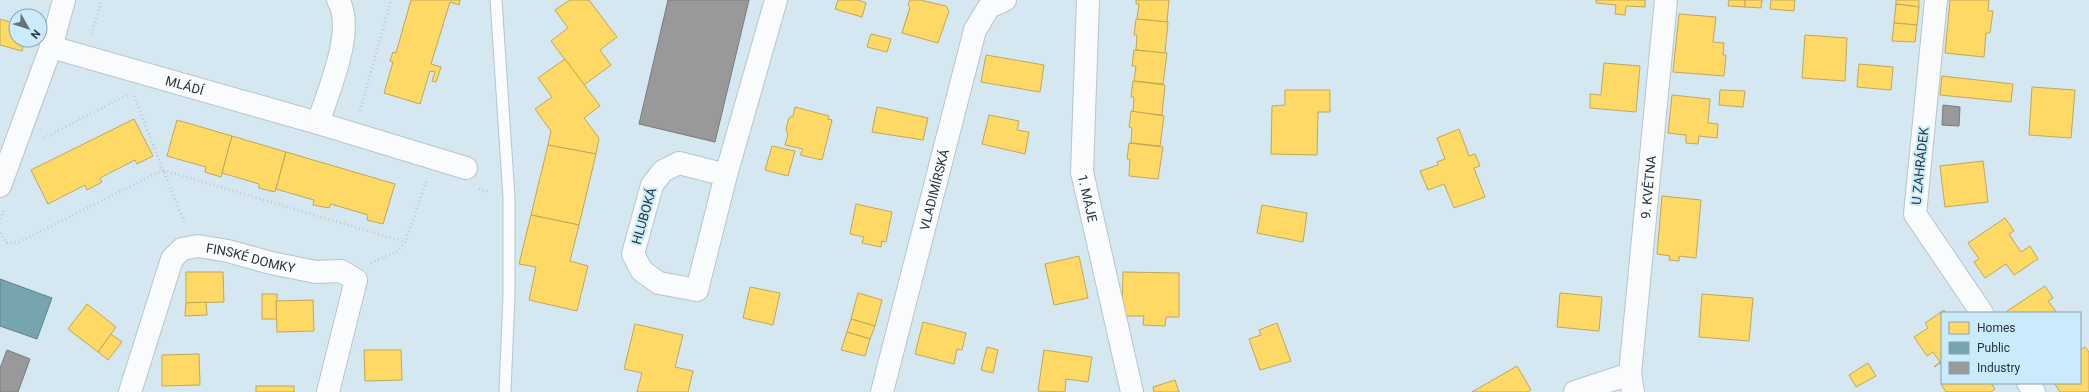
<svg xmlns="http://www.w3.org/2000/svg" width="2089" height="392" viewBox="0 0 2089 392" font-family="Roboto,sans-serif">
<rect width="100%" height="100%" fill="#d5e7f0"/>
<g fill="#ffd966" stroke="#bea859">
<path d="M411 0H460L459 5 450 2 431 64 441 67 436 82 432 81 435 72 430 71 420 104 384 93 393 62 390 61 393 52 396 53Z"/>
<path d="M570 0H589L617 37 600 50 611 65 584 85 551 41 568 28 555 10Z"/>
<path d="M838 0H858L866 3 862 17 835 9Z"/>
<path d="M910 0H920L946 6 949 11 938 43 902 33 910 7 908 5Z"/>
<path d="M1136 0H1169L1167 22 1137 19 1139 4H1136Z"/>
<path d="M1596 0H1645V7L1626 6 1625 15 1615 14 1616 5 1596 3Z"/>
<path d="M1729 0H1745V7L1728 6Z"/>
<path d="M1745 0H1762L1761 8 1745 7Z"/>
<path d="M1771 0H1795L1794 11 1770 9Z"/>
<path d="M1896 0H1919V7L1896 4Z"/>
<path d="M1950 0H1989L1988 11H1993L1990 33H1986L1984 57 1945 53Z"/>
<path d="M1896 4 1919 7 1917 25 1894 23Z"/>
<path d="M1679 14 1716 17 1713 42 1724 43 1723 55H1726L1724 76 1673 72Z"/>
<path d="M0 19 16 24V40H25L22 51 0 45Z"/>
<path d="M1136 19 1168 22 1165 53 1136 50 1137 35H1134Z"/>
<path d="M1894 23 1917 25 1915 42 1892 41Z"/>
<path d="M871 34 891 39 887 52 867 47Z"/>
<path d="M1805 35 1847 38 1845 81 1802 78Z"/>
<path d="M1134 50 1167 53 1163 84 1134 81 1136 66H1132Z"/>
<path d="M986 55 1044 65 1040 92 981 82Z"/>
<path d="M565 59 600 106 584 118 599 138 596 154 548 145 551 131 535 109 552 97 538 78Z"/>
<path d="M1604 63 1640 66 1636 112 1590 108V94L1601 95Z"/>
<path d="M1859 64 1893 67 1891 90 1857 87Z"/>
<path d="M1942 76 2013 84 2011 102 1940 95Z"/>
<path d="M1133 81 1165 85 1162 115 1133 112 1134 97H1131Z"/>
<path d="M2032 87 2075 90 2071 138 2029 135Z"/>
<path d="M1285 90H1330V112H1318L1317 155 1271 154 1272 106 1285 105Z"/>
<path d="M1720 90 1745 91 1743 107 1719 105Z"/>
<path d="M1672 95 1710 99 1708 123 1718 124 1717 138 1699 136 1698 144 1686 143V135L1668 133Z"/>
<path d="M795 107 829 116 828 119 832 120 822 160 800 155 803 149 785 145 788 134 786 129 789 118 793 116Z"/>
<path d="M877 107 928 118 923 140 872 132Z"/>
<path d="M1131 111 1164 116 1160 146 1131 143 1132 128 1129 127Z"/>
<path d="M989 115 1019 121 1017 130 1029 132 1025 154 982 144Z"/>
<path d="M134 119 153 156 137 164 135 160 100 178 102 182 87 190 85 185 48 204 31 170Z"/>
<path d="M177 120 232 136 221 177 205 172 206 167 167 156Z"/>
<path d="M1459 129 1469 156 1475 154 1480 166 1474 168 1485 197 1454 208 1444 184 1428 190 1420 171 1438 165 1437 162 1445 159 1437 138Z"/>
<path d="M232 136 286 152 275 192 259 188V184L222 173Z"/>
<path d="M1129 143 1163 147 1158 179 1129 176 1130 159H1127Z"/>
<path d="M548 145 596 154 579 225 531 215Z"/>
<path d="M772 146 795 151 788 176 765 170Z"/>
<path d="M286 152 395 184 383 224 367 220 368 215 331 204 329 208 313 205 314 200 276 189Z"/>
<path d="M1983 161 1988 202 1945 207 1940 166Z"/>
<path d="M1662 196 1701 200 1696 258 1679 256V261L1669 260 1670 256 1657 254Z"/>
<path d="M856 204 892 212 886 242 882 241 881 247 862 243 864 237 850 234Z"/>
<path d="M1262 205 1307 213 1303 242 1257 233Z"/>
<path d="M531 215 579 225 570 261 588 266 577 311 529 300 536 267 519 264Z"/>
<path d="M2005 218 2014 231 2009 234 2021 252 2030 246 2038 259 2014 275 2006 264 1985 278 1974 262 1979 259 1968 243Z"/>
<path d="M1079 256 1088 298 1054 305 1045 264Z"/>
<path d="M186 272H223L224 302 186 303Z"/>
<path d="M1123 272 1179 273V317H1166L1165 326 1143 325 1144 316H1122Z"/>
<path d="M2045 286 2053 298 2048 301 2057 313H2008L2007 311Z"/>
<path d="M750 287 780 293 773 325 743 318Z"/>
<path d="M858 293 882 300 875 326 851 319Z"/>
<path d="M1560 293 1602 297 1599 331 1557 327Z"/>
<rect x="262" y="294" width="15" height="25"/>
<path d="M1702 294 1753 298 1749 341 1699 337Z"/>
<path d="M313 300 314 331 277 332 276 301Z"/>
<path d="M206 302 207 315 185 316 186 303Z"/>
<path d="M87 304 116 327 98 352 68 329Z"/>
<path d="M1944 310 1946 313H1942V362L1934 367 1940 362 1933 352 1927 356 1914 337 1928 328 1925 323Z"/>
<path d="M851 319 875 326 870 339 847 332Z"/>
<path d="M923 322 966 333 962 350 957 349 954 364 915 354Z"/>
<path d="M1277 323 1291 361 1260 370 1249 339 1261 335 1259 330Z"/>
<path d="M635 324 683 335 675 367 693 371 688 392H637L642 373 624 369Z"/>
<path d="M847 332 870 339 865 356 841 350Z"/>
<path d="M111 334 122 342 108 360 98 352Z"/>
<path d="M987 347 998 350 993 373 981 370Z"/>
<path d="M2085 347 2089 352V392H2060L2054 383H2080V350Z"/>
<path d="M364 350H401L402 380 365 381Z"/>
<path d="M1044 350 1092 357 1088 382 1066 379 1065 392 1038 391Z"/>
<path d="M199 354 200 385 162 386V355Z"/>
<path d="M1868 363 1876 376 1856 387 1849 375Z"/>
<path d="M1517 366 1531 390 1527 392H1472Z"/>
<path d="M1175 380 1179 392H1154L1153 387Z"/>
<path d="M1943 383H1991L1995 389 1991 392H1946L1941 384Z"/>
<rect x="256" y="386" width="38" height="6"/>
</g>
<path fill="#76a5af" stroke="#5f838c" d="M0 279 52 298 37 339 0 326Z"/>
<g fill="#999" stroke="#777b7d">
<path d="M668 0H749L715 142 639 124Z"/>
<path d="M1943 105 1960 107 1959 126 1942 125Z"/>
<path d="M7 350 30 359 18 392H0V368Z"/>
</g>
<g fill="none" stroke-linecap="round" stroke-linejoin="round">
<defs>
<path id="lane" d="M496 0 509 198V294L505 392"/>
<g id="street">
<path id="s1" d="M1088 0 1082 172 1132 392"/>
<path d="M1936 0 1915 214 1982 313"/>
<path id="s2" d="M51 47 318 123 466 168"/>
<path d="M318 123C328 92 356 29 338 0"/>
<path d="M726 175 679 163 663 171 652 185 633 254 642 271 659 283 697 290 726 175 776 0"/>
<path d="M0 186 51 47 64 0"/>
<path d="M2028 383 2034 392"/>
<path id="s3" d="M130 392 172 259 182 249 198 246 228 251 271 263 316 272 341 271 356 280 328 392"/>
<path id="s4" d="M882 392 975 30 989 7 1005 0"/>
<path d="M1575 392 1630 374"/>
<path id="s5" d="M1633 392 1630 374 1666 0"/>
</g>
</defs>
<use href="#lane" stroke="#b7c5cc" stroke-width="13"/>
<use href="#street" stroke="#b7c5cc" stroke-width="24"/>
<g stroke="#c2c7cb" stroke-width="2.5" stroke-dasharray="1 3" stroke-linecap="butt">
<path d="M91 34 102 0"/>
<path d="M134 96 163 170 405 242"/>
<path d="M360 111 391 0"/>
<path d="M44 138 129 94"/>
<path d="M479 189 490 192"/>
<path d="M0 219 4 209"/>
<path d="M0 233 7 243 19 242 163 170 185 224"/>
<path d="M371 263 398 251 405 242 427 180"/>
</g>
<use href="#lane" stroke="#f9fbfd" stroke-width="11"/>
<use href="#street" stroke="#f9fbfd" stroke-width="22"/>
</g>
<g text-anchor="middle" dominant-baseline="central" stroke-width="4" stroke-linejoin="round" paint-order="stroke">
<g font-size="13" fill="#28353b" stroke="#caebfb">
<text stroke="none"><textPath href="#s2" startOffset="139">MLÁDÍ</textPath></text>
<text transform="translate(1920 166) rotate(-84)">U ZAHRÁDEK</text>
<text stroke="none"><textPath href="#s5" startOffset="206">9. KVĚTNA</textPath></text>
<text stroke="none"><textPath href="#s4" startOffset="209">VLADIMÍRSKÁ</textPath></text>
<text stroke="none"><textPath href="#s1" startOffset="199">1. MÁJE</textPath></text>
<text transform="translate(644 216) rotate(-74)">HLUBOKÁ</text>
<text stroke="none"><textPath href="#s3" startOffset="224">FINSKÉ DOMKY</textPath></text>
</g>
</g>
<rect x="1941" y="312" width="140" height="72" fill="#caebfb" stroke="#89a2ae"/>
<rect x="1949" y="322" width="20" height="12" fill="#ffd966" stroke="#89a2ae"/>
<text x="1977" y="332" font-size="12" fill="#28353b">Homes</text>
<rect x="1949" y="342" width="20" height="12" fill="#76a5af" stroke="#89a2ae"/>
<text x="1977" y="352" font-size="12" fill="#28353b">Public</text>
<rect x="1949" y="362" width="20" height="12" fill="#999999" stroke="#89a2ae"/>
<text x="1977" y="372" font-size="12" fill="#28353b">Industry</text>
<g transform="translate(28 28) rotate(129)"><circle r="19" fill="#caebfb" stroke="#89a2ae"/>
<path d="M0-3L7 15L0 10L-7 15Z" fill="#65737a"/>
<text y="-6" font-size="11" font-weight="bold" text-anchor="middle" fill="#28353b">N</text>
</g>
</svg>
